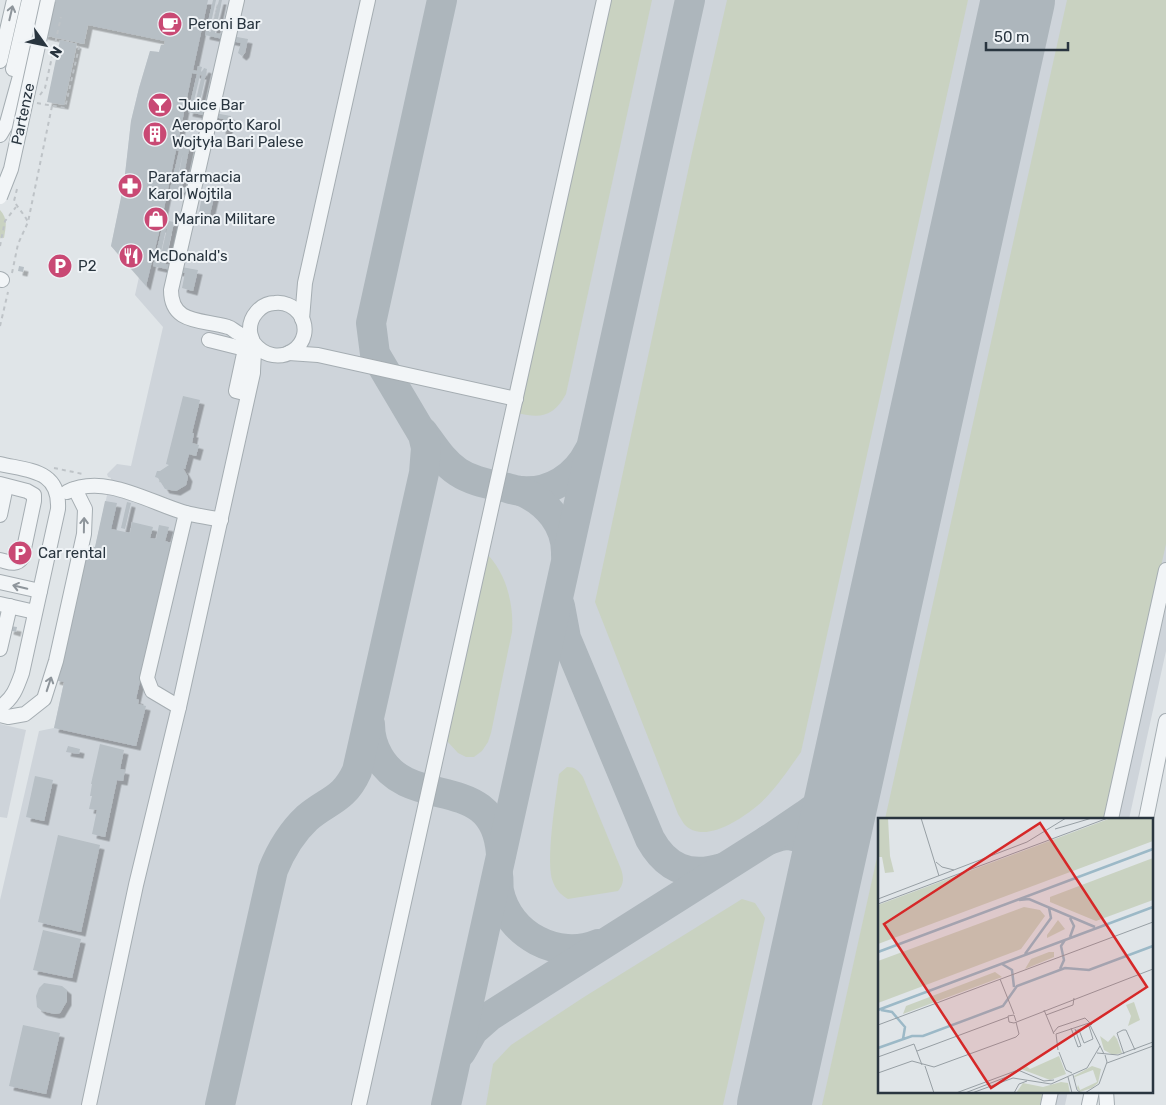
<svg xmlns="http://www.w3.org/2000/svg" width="1166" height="1105" viewBox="0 0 1166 1105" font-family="Rubik,sans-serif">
<defs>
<filter id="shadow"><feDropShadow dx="4.5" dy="4.5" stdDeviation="0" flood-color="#0004"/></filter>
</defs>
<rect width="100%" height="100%" fill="#e0e5e8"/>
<g fill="#ced4da">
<path d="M66 0H1166V651L1129 819H880V1091H1068L1065 1105H0V900L39 731 54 728 64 683 55 680 95 547 111 478 108 477 107 474 117 464 131 466 163 327 135 295 139 277 111 246 124 184 131 121 139 88 150 51 159 52 161 45H164L165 41 88 25Z"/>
<path d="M0 724 26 730 7 818 0 817Z"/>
</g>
<g fill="#c9d2c1">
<path d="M610 0H652L566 394C554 416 541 419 518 413Z"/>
<path d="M727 0H968L801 752C788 770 774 792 757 806 740 820 703 845 684 824 682 821 680 817 678 814L595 602 691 157Z"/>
<path d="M1067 0H1166V544L1105 819H885Z"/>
<path d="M0 210C8 219 6 226 4 238L1 237 0 239Z"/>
<path d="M488 555C507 575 514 606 512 632L491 733 488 742 482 751 474 757H466L458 753 447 741Z"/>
<path d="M567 767C575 767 578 770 583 777L621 869C624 878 624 884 618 891L568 899C561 895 556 890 553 882 545 863 556 797 559 774Z"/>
<path d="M880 844V1091H1045L1042 1105H822Z"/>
<path d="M742 899 755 903 765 918 723 1105H486L493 1064 511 1045 584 997Z"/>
</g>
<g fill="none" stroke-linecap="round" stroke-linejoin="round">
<g stroke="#adb6bc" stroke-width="30">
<path d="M423 432C434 447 443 462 458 472 470 480 484 483 498 486 505 487 513 490 520 491 550 494 576 477 589 451"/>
<path d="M521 491C547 502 567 525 566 555"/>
<path d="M560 606 566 638 650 839C666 868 689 878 722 868"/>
<path d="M370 724C370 736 373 747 379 757 411 813 495 770 501 854"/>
<path d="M768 840C774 838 782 835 788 835 817 837 821 865 822 887"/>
<path d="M498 875C499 880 498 886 499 891 508 935 558 961 598 944"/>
<path d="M461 1052 473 1031 490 1016 768 840 805 815 820 804 833 788 843 772 852 750"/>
<path d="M220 1105 273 870C281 850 291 833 307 818 328 800 344 800 357 771L424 473 426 448 423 435 375 354 371 323 442 0"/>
<path d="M446 1105 690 0"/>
</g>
<path stroke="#adb6bc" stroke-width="74" d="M774 1105 1018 0"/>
</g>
<g fill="#b7bfc5" fill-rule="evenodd" filter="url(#shadow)">
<path d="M50 0H208L193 70 197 71 198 66 202 67 201 71 202 72 204 68 207 69 198 110 231 116 228 129 224 132 221 129 224 119 188 112 197 74 192 73 177 147H180L181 143 185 144V148L186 144 190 145 181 187 215 193 210 214 199 212 202 196 170 189 179 151 176 150 161 223 163 224 164 220 168 221 167 225 169 221 174 222 165 264 198 270 193 291 182 288 185 273 153 266 162 228H160L146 286 111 246 124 183 131 121 139 88 150 51 159 52 161 45H164L165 41 88 25 84 44 43 35ZM200 75H202L194 109H192ZM183 152 177 186H176ZM166 229H167L160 262H159Z"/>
<path d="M213 0H216L209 32H211L219 0H222L215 33 248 39 245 53 242 56 238 53 241 43 205 35Z"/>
<path d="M60 40 77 44 64 105 47 102Z"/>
<path d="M19 266 24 267 23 272 18 271Z"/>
<path d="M183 396 200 400 192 433H194L192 443 199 445 196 456 189 454 185 469 183 468 188 477 186 485 176 491 165 489 158 478 155 477 157 471H160L169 465 166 464Z"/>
<path d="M105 501 117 503 111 529 130 533 132 522 153 527 150 538 156 539 159 525 169 527 165 541 171 543 136 699 139 700 138 704 146 706 136 746 54 728 64 682 55 680 85 545 95 547Z"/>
<path d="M127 502 131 503 125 529 121 528Z"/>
<path d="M10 626 17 627 16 632 9 630Z"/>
<path d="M100 744 124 750 120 769 125 770 123 781 117 780 105 837 92 834 97 810 89 809 92 796H90L92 784H91Z"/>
<path d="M68 746 80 749 79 754 66 752Z"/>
<path d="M35 776 53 780 44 821 26 817Z"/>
<path d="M58 835 100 845 81 932 38 922Z"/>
<path d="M43 930 81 939 72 978 33 970Z"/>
<path d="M44 983 62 986 67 990V1001L60 1013 55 1014 42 1011 37 1007 36 996 39 988Z"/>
<path d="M23 1025 60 1033 46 1094 9 1086Z"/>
</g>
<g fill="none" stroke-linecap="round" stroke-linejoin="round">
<defs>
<g id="minor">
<path d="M237 0 171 290C171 325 203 319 228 327 232 328 234 331 238 333 242 336 247 338 252 340"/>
<path d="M0 61 14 0"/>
<path d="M13 69 29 0"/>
<path d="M0 135 7 123 41 0"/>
<path d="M0 279 2 280"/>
<path d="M302 319 305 283 368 0"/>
<path d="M209 340 245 349 236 391 248 394"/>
<path d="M289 353 318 355 516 399"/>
<path d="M0 464C30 471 60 470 58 509L22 673C17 687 13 699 0 707"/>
<path d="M0 484 27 491 34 495V501L22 558C16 566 9 562 0 560"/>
<path d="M67 492C105 473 150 503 186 513 197 516 209 517 221 520"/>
<path d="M0 515 6 486"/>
<path d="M0 582 40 591"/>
<path d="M0 604 35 612"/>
<path d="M0 649 10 606"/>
<path d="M179 707 152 691 147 678 186 513"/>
<path d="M0 715 8 717 25 714 44 699 56 661 84 534 85 509 75 489"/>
<path d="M1111 819 1166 570"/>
<path d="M1146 819 1166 721"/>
<path d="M1106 1091 1107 1105"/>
<path d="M89 1105 136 885 179 707 253 373C253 363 255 352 253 342 252 338 250 335 250 331 249 317 261 303 275 303 284 302 293 306 299 313 320 343 277 374 253 342"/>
<path d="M359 1105 604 0"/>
<path d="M1048 1105 1051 1091"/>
<path d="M1089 1105 1092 1091"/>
</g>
</defs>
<use href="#minor" stroke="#a5adb2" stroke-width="16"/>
<g stroke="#bec3c7" stroke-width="2" stroke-dasharray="4 4" stroke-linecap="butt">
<path d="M68 42V40"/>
<path d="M40 95 45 88 61 17"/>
<path d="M37 103 65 108 80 43"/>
<path d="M17 189 14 201C18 208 24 214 28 222"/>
<path d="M0 246 5 221 16 207"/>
<path d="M12 273 18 244 28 222 52 106"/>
<path d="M0 326 8 292"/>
<path d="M54 468 83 474"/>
</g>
<use href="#minor" stroke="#f2f5f7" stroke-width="14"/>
<defs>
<path id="minor-bridge" d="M0 197 11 169 48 0"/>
</defs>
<use href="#minor-bridge" stroke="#a5adb2" stroke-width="16" stroke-linecap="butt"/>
<use href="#minor-bridge" stroke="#f2f5f7" stroke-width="14"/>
</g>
<defs><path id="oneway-shaft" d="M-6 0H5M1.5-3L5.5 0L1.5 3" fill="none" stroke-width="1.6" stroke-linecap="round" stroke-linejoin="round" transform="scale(1.25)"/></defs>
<g stroke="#8e959b">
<use href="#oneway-shaft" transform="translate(11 13) rotate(-77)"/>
<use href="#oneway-shaft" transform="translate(84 525) rotate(-89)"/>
<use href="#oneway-shaft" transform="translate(20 587) rotate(-167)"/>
<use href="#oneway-shaft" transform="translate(49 684) rotate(-72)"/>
</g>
<defs>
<symbol id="cafe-disc" viewBox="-11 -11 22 22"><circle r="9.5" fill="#c94974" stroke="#eff3f6"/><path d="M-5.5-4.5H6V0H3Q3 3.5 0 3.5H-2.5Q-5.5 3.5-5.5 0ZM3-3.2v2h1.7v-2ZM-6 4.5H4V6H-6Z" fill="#fff"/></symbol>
<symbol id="bar-disc" viewBox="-11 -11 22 22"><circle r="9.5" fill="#c94974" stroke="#eff3f6"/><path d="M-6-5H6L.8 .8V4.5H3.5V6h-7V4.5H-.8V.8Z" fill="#fff"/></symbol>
<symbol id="building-disc" viewBox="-11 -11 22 22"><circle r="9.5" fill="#c94974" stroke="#eff3f6"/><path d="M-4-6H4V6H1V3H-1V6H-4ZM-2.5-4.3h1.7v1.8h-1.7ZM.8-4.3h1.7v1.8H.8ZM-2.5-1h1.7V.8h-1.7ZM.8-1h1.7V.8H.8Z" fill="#fff"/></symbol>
<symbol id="pharmacy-disc" viewBox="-11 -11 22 22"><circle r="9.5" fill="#c94974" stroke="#eff3f6"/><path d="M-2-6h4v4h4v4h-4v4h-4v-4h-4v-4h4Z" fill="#fff"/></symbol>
<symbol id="shop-disc" viewBox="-11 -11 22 22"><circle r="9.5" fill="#c94974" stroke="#eff3f6"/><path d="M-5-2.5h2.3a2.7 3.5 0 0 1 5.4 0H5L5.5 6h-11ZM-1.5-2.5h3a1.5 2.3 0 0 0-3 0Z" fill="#fff"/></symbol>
<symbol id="restaurant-disc" viewBox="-11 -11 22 22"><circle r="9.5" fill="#c94974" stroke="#eff3f6"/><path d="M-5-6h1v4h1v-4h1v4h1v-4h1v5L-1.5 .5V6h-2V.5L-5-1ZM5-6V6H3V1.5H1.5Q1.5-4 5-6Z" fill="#fff"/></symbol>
<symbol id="parking-disc" viewBox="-11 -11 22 22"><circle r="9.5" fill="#c94974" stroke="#eff3f6"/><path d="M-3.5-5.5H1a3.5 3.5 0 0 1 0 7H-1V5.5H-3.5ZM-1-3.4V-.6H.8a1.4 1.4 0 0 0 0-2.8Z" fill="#fff"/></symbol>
</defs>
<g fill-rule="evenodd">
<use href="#cafe-disc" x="156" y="10" width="28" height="28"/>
<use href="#bar-disc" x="146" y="91" width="28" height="28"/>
<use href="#building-disc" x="141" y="120" width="28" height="28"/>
<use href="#pharmacy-disc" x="116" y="172" width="28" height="28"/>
<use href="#shop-disc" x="142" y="205" width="28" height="28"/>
<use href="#restaurant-disc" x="117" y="242" width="28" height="28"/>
<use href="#parking-disc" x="46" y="252" width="28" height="28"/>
<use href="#parking-disc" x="6" y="539" width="28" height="28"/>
</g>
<g text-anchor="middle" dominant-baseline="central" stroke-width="4" stroke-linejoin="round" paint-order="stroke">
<g font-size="15" fill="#29353f" stroke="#eff3f6" text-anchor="start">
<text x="188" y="24">Peroni Bar</text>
<text x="178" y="105">Juice Bar</text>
<text x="172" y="125">Aeroporto Karol<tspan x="172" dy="17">Wojtyła Bari Palese</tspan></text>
<text x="148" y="177">Parafarmacia<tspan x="148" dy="17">Karol Wojtila</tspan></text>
<text x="174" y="219">Marina Militare</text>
<text x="148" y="256">McDonald's</text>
<text x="78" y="266">P2</text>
<text x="38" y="553">Car rental</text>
</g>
<g font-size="15" fill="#29353f" stroke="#eff3f6">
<text transform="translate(23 114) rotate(-78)">Partenze</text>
</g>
</g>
<g transform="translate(878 818)">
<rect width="275" height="275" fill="#e0e5e8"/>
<path d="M0 0H10L12 38 16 54 7 55 4 39H0ZM233 0H275V23L0 126V87ZM275 40V82L218 103 172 84V79ZM146 89 162 92 167 98 143 131 0 185V143ZM180 102 187 111 169 120V117ZM171 134H176V139L147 151 153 141ZM117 154 124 159 25 196 28 188ZM256 184 262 202 250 208 253 198 248 187ZM236 217 239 221 244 235 235 237 226 232 222 218 230 224ZM181 238 188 256 172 262 143 251 148 248 152 251ZM214 248 223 251 220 265 214 270 202 274 199 270 200 267 202 272 219 264 215 252 197 259 199 265 196 258ZM183 264 190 265 192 275H138L145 265 165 269Z" fill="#c9d2c1"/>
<path fill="none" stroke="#9cb9c7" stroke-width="2.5" d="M141 82 151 81 217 109M192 100 196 108 192 119M0 134 275 31M147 136 173 100 171 90M124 146 134 152 136 169M182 151 186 142 183 128 187 122M0 192 275 89M3 192 14 194 27 209 25 221M0 230 34 218H45L125 188 139 168 187 150 211 152 275 128"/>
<path fill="none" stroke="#979fa4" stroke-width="1" d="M43 0 61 58M177 11 214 0M58 44 64 49 76 52M0 81 149 24 188 0M0 86 230 0M122 161 136 196M166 192 176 216M168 197 195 187 196 180M138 203 136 197 130 198 131 204 136 205 275 151M0 207 275 104M193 210 200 229 203 228 197 211M197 213 211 208 215 221 206 225 201 212M175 215 180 209 207 200 214 207M180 232 178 216 211 205 226 236M39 233 130 199M181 234 188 252 194 255M219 235 240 237 275 224M246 236 239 215 245 212H248L257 232M0 239 36 226 44 247M229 245 275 228M47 248 56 275M0 255 34 243 56 249 138 219 141 216 138 204M195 257 199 272 203 275M190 259 194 275M78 275 140 252 166 263 176 262M87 275 131 258M94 275 135 260 173 266 209 250 222 228M136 275 141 266 149 263M207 275 221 266 229 244 227 237"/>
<path fill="#d62828" fill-opacity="0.15" stroke="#d62828" stroke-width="2.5" d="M162 5 269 169 113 270 6 106Z"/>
<rect width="275" height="275" fill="none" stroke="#29353f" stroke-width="2.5"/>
</g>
<g transform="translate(45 45) rotate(123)" stroke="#eff3f6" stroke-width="4" paint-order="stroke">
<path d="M0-4L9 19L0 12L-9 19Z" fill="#29353f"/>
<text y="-8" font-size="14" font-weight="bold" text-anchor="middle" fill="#29353f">N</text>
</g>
<path d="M986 42v8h82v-8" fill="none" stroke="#29353f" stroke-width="2.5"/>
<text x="994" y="42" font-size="15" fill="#29353f" stroke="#eff3f6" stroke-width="4" paint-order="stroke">50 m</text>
</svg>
